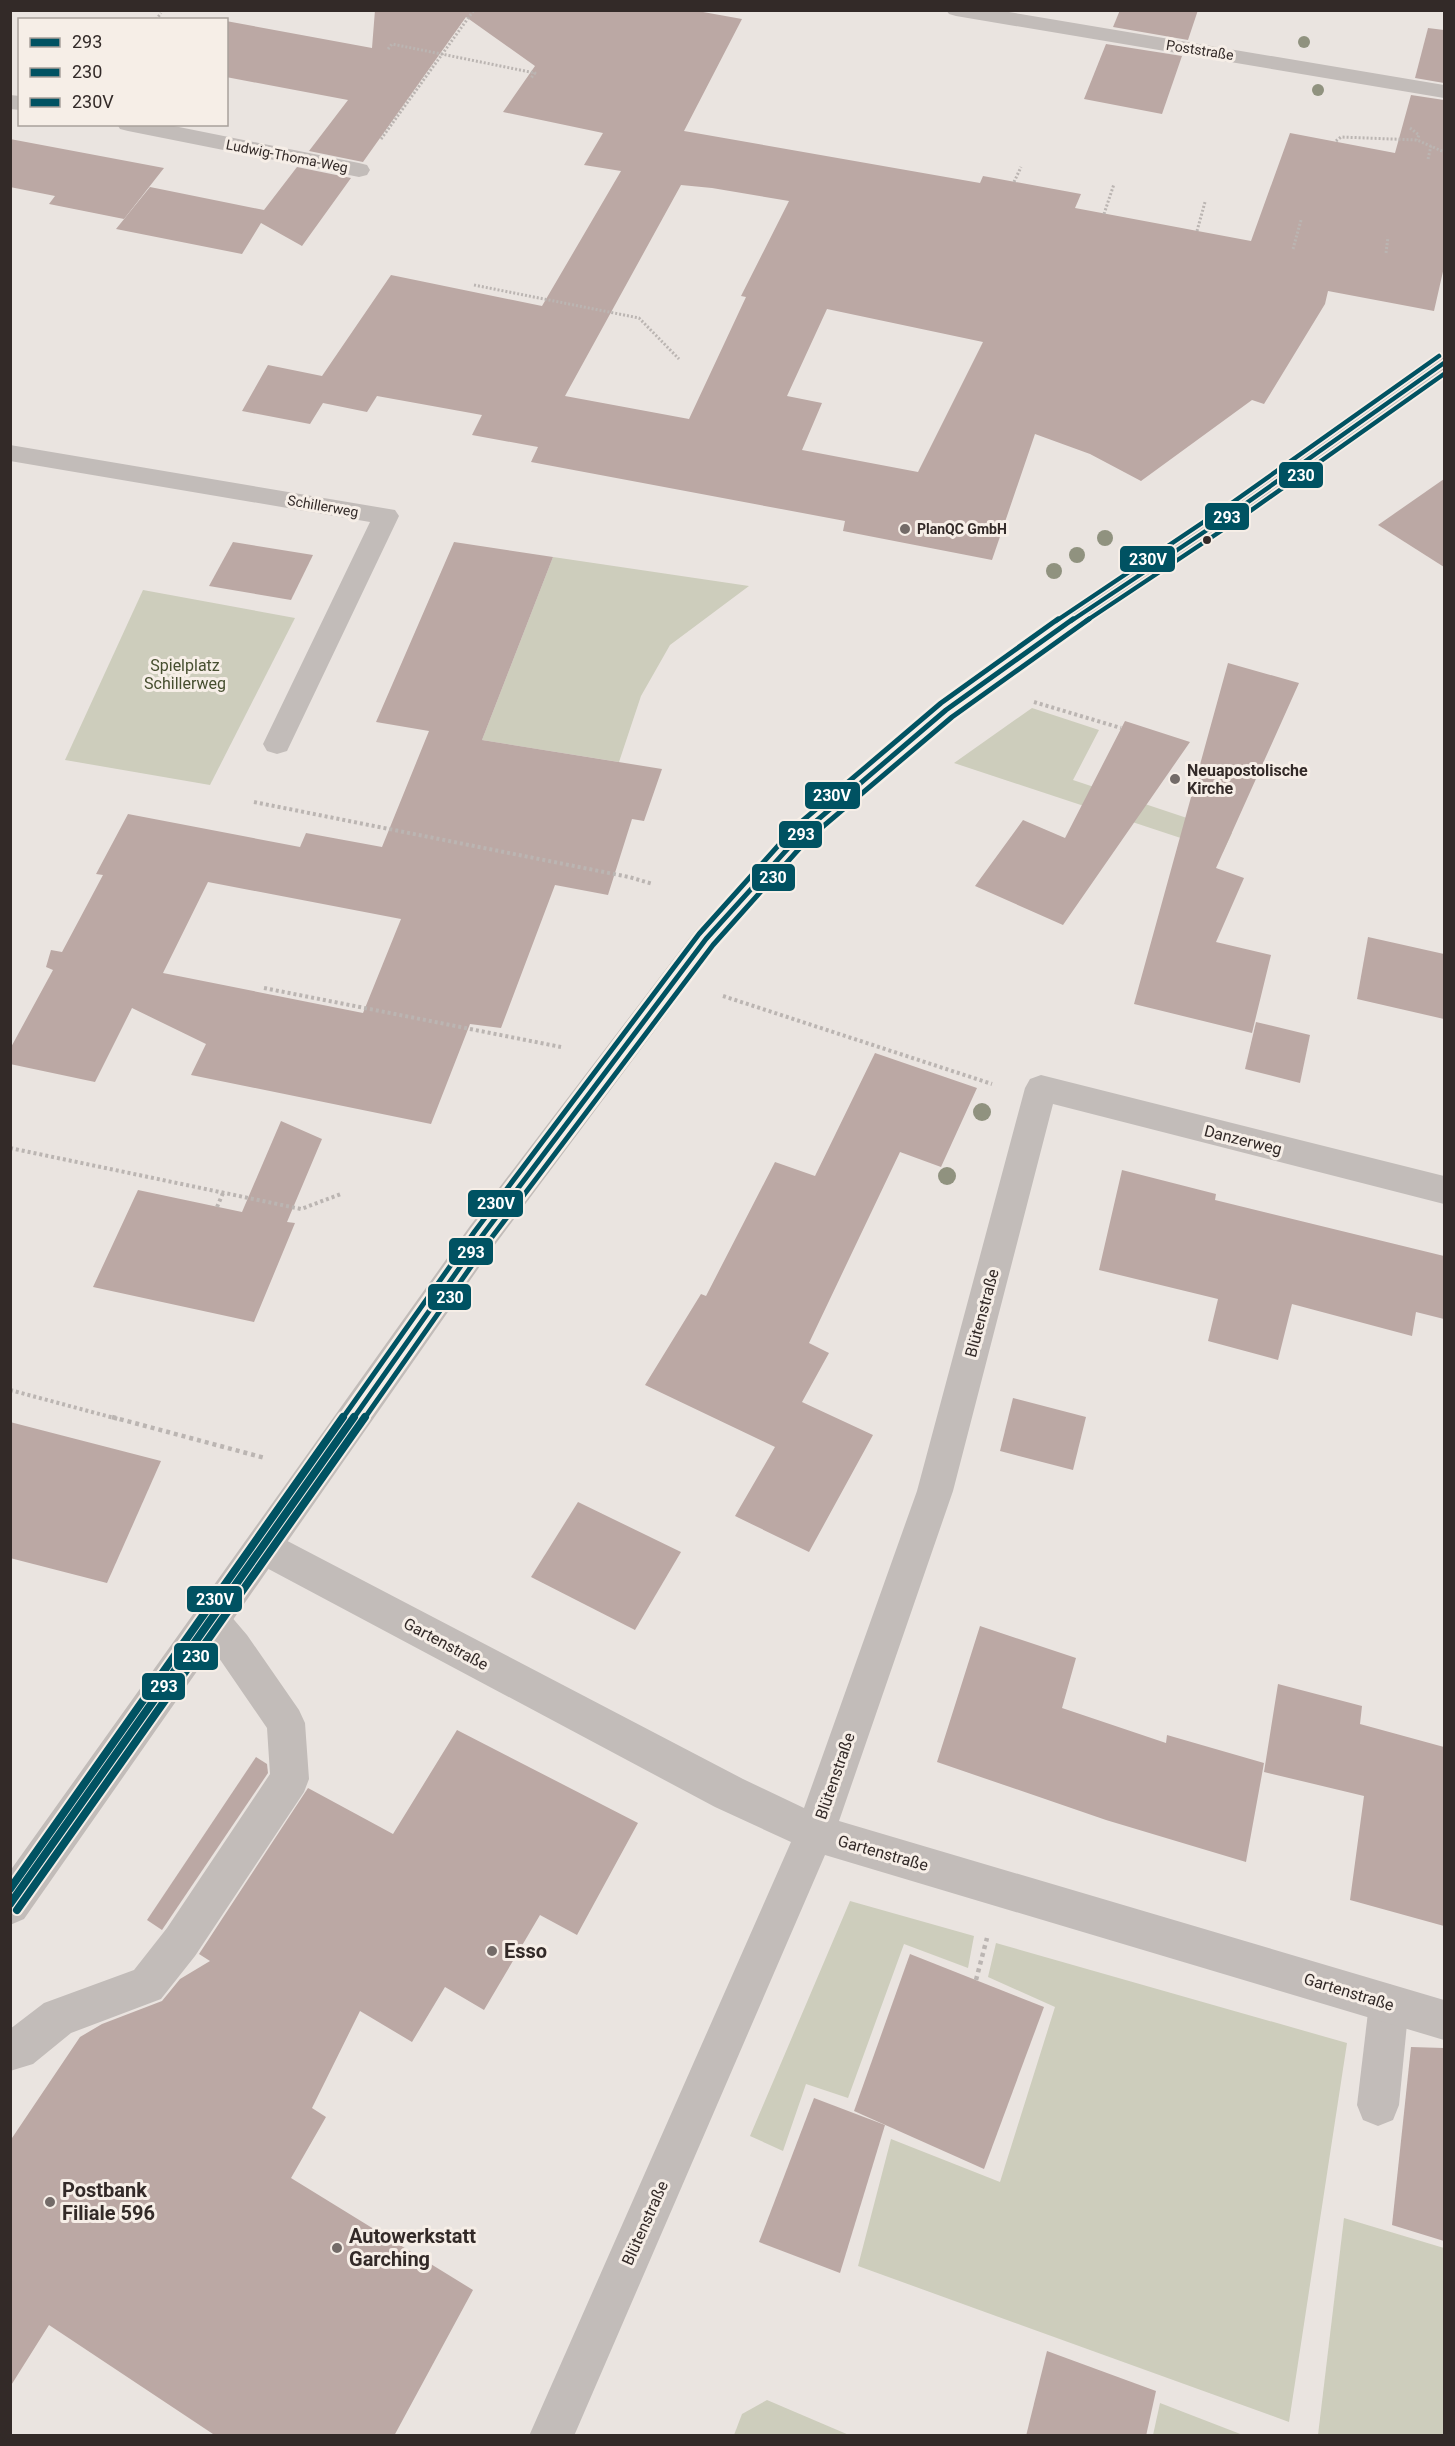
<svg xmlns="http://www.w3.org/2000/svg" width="1455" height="2446" viewBox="0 0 1455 2446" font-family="Roboto,sans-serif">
<rect width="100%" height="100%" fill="#eae4e0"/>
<g fill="#cdcdbc">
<path d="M553 557 749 586 670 645 641 696 619 762 482 740Z"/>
<path d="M143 590 295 618 210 785 65 760Z"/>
<path d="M1032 708 1099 730 1073 780 1232 833 1223 852 954 763Z"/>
<path d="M850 1901 974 1936 968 1968 904 1944 848 2098 806 2084 783 2151 750 2136Z"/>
<path d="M996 1943 1347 2043 1289 2422 858 2266 891 2139 1000 2182 1055 2007 988 1977Z"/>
<path d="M1344 2218 1444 2248V2435H1318Z"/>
<path d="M767 2400 849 2435H734L742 2414Z"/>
<path d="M1160 2403 1243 2435H1153Z"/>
</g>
<g fill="#bba8a4" fill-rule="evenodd">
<path d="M375 10H692L742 19 684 131 980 183 983 176 1081 194 1075 208 1251 241 1290 133 1395 153 1411 95 1444 100V267L1434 311 1328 291 1325 304 1264 404 1252 400 1141 481 1090 454 1035 434 992 560 843 531 845 521 531 462 538 447 472 435 482 415 377 396 367 412 323 403 310 424 242 411 268 365 322 376 391 275 542 306 621 171 584 165 603 133 503 112 535 66 466 17 363 162 309 151 348 100 226 77V21L372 48ZM681 185 712 188 789 201 741 296 746 297 689 419 565 396ZM827 309 983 342 918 472 802 450 822 403 787 396Z"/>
<path d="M1120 10H1198L1188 40 1113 27Z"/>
<path d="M1428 28 1444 30V83L1415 78Z"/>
<path d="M1106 44 1182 56 1162 114 1084 99Z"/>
<path d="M10 139 164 168 124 219 49 204 55 196 10 187Z"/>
<path d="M297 167 351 178 302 246 261 223 242 254 116 229 150 187 264 210Z"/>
<path d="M1444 479V567L1378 525Z"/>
<path d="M233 542 313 555 291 600 209 586Z"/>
<path d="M454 542 553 557 482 740 662 769 644 821 632 819 608 895 555 885 501 1028 470 1024 431 1124 191 1075 206 1044 132 1008 95 1082 10 1064V1049L53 970 46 967 51 950 62 952 103 875 96 874 128 814 300 847 306 833 382 847 429 731 376 722ZM208 882 401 919 363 1013 163 973Z"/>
<path d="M1228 663 1299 683 1216 868 1244 878 1216 942 1271 955 1252 1033 1134 1004Z"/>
<path d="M1125 721 1190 742 1063 925 975 886 1023 820 1065 838Z"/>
<path d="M1368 937 1444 954V1019L1357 999Z"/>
<path d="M1256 1022 1310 1035 1300 1083 1245 1069Z"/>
<path d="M875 1053 977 1088 941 1167 900 1152 809 1343 829 1353 802 1402 873 1435 809 1552 735 1516 775 1447 645 1385 701 1294 706 1296 775 1162 815 1176Z"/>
<path d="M281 1121 322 1139 287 1222 295 1223 254 1322 93 1287 138 1190 242 1212Z"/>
<path d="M1122 1170 1216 1194 1215 1200 1444 1256V1319L1416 1312 1412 1336 1292 1304 1278 1360 1208 1341 1218 1299 1099 1270Z"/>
<path d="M1013 1398 1086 1417 1073 1470 1000 1451Z"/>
<path d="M10 1422 161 1461 107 1583 10 1558Z"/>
<path d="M578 1502 681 1552 635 1630 531 1577Z"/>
<path d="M980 1626 1076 1658 1062 1708 1166 1743 1167 1735 1264 1763 1246 1862 1106 1820 937 1762Z"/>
<path d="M1278 1684 1362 1706 1360 1724 1444 1747V1926L1350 1900 1364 1796 1264 1772Z"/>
<path d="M457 1730 638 1823 577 1935 540 1915 484 2010 445 1987 412 2042 360 2011 312 2108 326 2117 291 2178 473 2290 394 2436H216L49 2325 10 2387V2141L80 2037 102 2024 162 2001 180 1979 210 1961 199 1954 308 1788 393 1834Z"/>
<path d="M256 1757 267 1764 268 1773 162 1930 147 1920Z"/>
<path d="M910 1954 1044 2007 984 2169 854 2111Z"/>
<path d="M1411 2047 1444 2048V2241L1392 2225Z"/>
<path d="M814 2098 885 2125 840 2273 759 2242Z"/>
<path d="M1047 2351 1156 2391 1146 2436H1026Z"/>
</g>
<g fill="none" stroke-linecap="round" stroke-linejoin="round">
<g stroke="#bbb5b2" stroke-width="3" stroke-dasharray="2 2" stroke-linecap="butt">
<path d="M156 20 161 13"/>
<path d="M388 49 392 44 535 73 531 78"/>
<path d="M1410 128 1419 135 1417 140"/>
<path d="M381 139 474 10"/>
<path d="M1336 141 1341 137 1417 140 1444 152"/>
<path d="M1428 159 1431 146"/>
<path d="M1014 182 1021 167"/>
<path d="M1104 214 1114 184"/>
<path d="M1197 231 1205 202"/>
<path d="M1293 249 1301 220"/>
<path d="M1386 253 1388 237"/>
<path d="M474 285 639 318 679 359"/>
</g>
<g stroke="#bbb5b2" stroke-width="4" stroke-dasharray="3 3" stroke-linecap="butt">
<path d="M1034 702 1121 728"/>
<path d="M254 802 629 877 653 884"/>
<path d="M264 988 561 1047"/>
<path d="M723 996 992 1084"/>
<path d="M10 1148 301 1209 341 1194"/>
<path d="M217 1207 223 1193"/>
<path d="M10 1390 118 1419"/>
</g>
<g stroke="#bbb5b2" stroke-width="4.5" stroke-dasharray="4 4" stroke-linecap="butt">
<path d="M112 1417 265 1458"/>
<path d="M976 1980 987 1938"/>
</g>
<g fill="#c2bcb9" fill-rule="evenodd">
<path d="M10 95 20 96V110L10 109Z"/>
<path d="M117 124H164L359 163 367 165 370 170 367 175 359 177 128 131 120 129Z"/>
<path d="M211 1603 224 1608 247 1635 299 1710 305 1723 309 1779 304 1792 195 1956 161 1999 71 2033 33 2064 10 2071V2029L44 2003 134 1970 167 1928 270 1774 267 1728 221 1661 198 1632 193 1620 198 1608Z"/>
<path d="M1389 1984 1403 1990 1409 2004 1399 2105 1393 2120 1378 2126 1363 2120 1357 2105 1369 2004 1375 1990Z"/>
</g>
<g fill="#c2bcb9" fill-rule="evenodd">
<path d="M946 10H997L1444 85V98L956 16 949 14Z"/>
<path d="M10 445 395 510 399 516 287 751 277 754 267 751 263 744 370 522 10 461Z"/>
<path d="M1041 1075 1444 1176V1204L1053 1104 953 1491 839 1821 1444 2000V2040L825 1855 574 2436H529L791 1842 715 1807 250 1559 245 1547 250 1535 263 1530 276 1535 743 1779 804 1808 917 1491 1025 1088 1030 1079Z"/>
</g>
<path fill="#c2bcb9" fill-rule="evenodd" d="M1444 355V374L1240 520 1086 624 956 717 811 842 717 947 494 1246 24 1919 10 1925V1871L470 1226 695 931 791 826 936 703 1066 610 1222 508 1435 358Z"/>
<defs>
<path id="bus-1-far2" d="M1071 621 1231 514 1444 363"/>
<path id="bus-1-far1" d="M353 1419 482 1236 706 939 801 834 946 710 1073 619"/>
<path id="bus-1" d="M10 1904 354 1417"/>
<path id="bus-2-far2" d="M1086 621 1236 521 1444 374"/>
<path id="bus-2-far1" d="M364 1419 489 1241 713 945 807 840 952 717 1089 619"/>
<path id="bus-2" d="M17 1910 365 1417"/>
<path id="bus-3-far2" d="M1056 621 1226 507 1439 356"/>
<path id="bus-3-far1" d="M342 1419 475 1231 699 934 794 828 941 703 1058 619"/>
<path id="bus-3" d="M10 1889 343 1417"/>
</defs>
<use href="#bus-1-far2" stroke="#f6eee7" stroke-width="8"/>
<use href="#bus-1-far1" stroke="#f6eee7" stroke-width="10"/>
<use href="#bus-1" stroke="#f6eee7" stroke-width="12"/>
<use href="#bus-2-far2" stroke="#f6eee7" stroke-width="8"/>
<use href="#bus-2-far1" stroke="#f6eee7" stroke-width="10"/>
<use href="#bus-2" stroke="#f6eee7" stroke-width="12"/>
<use href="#bus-3-far2" stroke="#f6eee7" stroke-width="8"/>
<use href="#bus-3-far1" stroke="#f6eee7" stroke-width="10"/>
<use href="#bus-3" stroke="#f6eee7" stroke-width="12"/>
<use href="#bus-1-far2" stroke="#005262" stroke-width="4.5"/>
<use href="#bus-1-far1" stroke="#005262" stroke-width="5"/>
<use href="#bus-1" stroke="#005262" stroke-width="8"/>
<use href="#bus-2-far2" stroke="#005262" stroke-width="4.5"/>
<use href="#bus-2-far1" stroke="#005262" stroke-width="5"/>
<use href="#bus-2" stroke="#005262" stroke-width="8"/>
<use href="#bus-3-far2" stroke="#005262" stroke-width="4.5"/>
<use href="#bus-3-far1" stroke="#005262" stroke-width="5"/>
<use href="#bus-3" stroke="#005262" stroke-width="8"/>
</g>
<g fill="#90927f">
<circle cx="1304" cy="42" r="6"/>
<circle cx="1318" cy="90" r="6"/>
<circle cx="1105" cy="538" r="8"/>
<circle cx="1077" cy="555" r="8"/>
<circle cx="1054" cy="571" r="8"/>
<circle cx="982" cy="1112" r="9"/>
<circle cx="947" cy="1176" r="9"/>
</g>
<g fill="#736b68" stroke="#f6eee7" stroke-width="2">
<circle cx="905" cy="529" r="6"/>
<circle cx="1175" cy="779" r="6"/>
<circle cx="492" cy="1951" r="6"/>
<circle cx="50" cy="2202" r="6"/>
<circle cx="337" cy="2248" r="6"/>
</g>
<circle fill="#332a28" stroke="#f6eee7" stroke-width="2" cx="1207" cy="540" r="5"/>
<g text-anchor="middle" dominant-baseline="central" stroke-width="6" stroke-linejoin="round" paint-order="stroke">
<g font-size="14" fill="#332a28" stroke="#f6eee7">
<text transform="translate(1200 50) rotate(9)">Poststraße</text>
<text transform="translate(287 156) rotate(11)">Ludwig-Thoma-Weg</text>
<text transform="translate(323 506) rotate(10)">Schillerweg</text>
</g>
<g font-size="14" font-weight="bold" fill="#332a28" stroke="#f6eee7" text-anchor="start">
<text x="917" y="529">PlanQC GmbH</text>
</g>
<g font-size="16" fill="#464e2f" stroke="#f6eee7">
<text x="185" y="665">Spielplatz<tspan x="185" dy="18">Schillerweg</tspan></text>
</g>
<g font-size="16" font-weight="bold" fill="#332a28" stroke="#f6eee7" text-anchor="start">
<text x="1187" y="770">Neuapostolische<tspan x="1187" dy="18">Kirche</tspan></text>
</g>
<g font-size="16" fill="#332a28" stroke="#f6eee7">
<text transform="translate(1243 1140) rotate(14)">Danzerweg</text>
<text transform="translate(982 1313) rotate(-75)">Blütenstraße</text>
<text transform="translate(446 1644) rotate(28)">Gartenstraße</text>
<text transform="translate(835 1776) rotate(-71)">Blütenstraße</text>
<text transform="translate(883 1853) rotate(16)">Gartenstraße</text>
<text transform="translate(1349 1992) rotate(17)">Gartenstraße</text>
<text transform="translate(645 2223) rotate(-66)">Blütenstraße</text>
</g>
<g font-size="20" font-weight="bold" fill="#332a28" stroke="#f6eee7" text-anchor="start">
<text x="504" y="1951">Esso</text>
<text x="62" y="2190">Postbank<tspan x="62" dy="23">Filiale 596</tspan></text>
<text x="349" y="2236">Autowerkstatt<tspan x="349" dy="23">Garching</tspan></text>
</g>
</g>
<g stroke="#f6eee7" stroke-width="2">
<rect x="1278" y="461" width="46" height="28" rx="6" fill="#005262"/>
<rect x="1204" y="502" width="46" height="29" rx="6" fill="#005262"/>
<rect x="1119" y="545" width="57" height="28" rx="6" fill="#005262"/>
<rect x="804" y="781" width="57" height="29" rx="6" fill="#005262"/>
<rect x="778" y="820" width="45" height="29" rx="6" fill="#005262"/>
<rect x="751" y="863" width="45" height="29" rx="6" fill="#005262"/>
<rect x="467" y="1189" width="57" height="29" rx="6" fill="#005262"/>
<rect x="448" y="1237" width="46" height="29" rx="6" fill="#005262"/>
<rect x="427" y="1283" width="45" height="28" rx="6" fill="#005262"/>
<rect x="186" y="1585" width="57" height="28" rx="6" fill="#005262"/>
<rect x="173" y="1642" width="46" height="29" rx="6" fill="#005262"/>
<rect x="141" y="1672" width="45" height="29" rx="6" fill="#005262"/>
</g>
<g font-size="16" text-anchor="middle" font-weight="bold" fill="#fff">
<text x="1301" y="481">230</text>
<text x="1227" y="523">293</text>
<text x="1148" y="565">230V</text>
<text x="832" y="801">230V</text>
<text x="801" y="840">293</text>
<text x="773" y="883">230</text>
<text x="496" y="1209">230V</text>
<text x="471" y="1258">293</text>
<text x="450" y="1303">230</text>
<text x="215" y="1605">230V</text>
<text x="196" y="1662">230</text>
<text x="164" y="1692">293</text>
</g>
<rect width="1455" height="2446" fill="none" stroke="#332a28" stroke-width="24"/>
<rect x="18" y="18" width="210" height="108" fill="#f6eee7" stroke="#a8a09b" stroke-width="1.5"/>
<rect x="30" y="38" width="30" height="9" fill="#005262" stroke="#a8a09b" stroke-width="1.5"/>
<text x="72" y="48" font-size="18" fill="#332a28">293</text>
<rect x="30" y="68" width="30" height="9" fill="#005262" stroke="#a8a09b" stroke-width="1.5"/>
<text x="72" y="78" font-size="18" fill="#332a28">230</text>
<rect x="30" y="98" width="30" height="9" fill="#005262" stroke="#a8a09b" stroke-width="1.5"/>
<text x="72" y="108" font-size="18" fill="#332a28">230V</text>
</svg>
